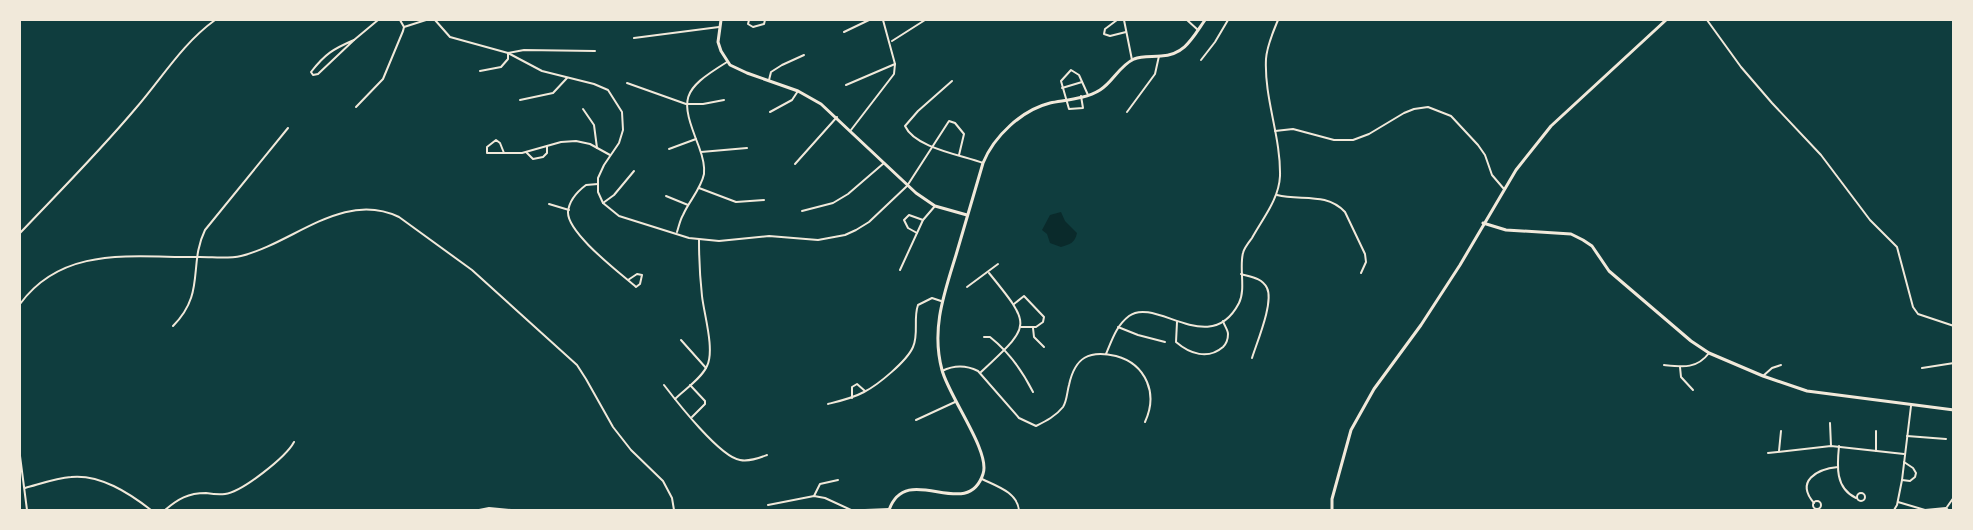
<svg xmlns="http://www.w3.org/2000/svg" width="1973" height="530" viewBox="0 0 1973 530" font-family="Roboto,sans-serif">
<rect width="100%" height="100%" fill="#0f3d3e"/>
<path fill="#0a2a2b" d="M1061 212 1065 221 1077 233C1075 243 1070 244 1061 247L1050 243 1047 234 1042 230 1050 215Z"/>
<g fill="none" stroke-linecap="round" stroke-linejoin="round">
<g stroke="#f1e9da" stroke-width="2">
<path d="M435 20 450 37 508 53 542 71 594 84 608 90 622 112 623 130 619 143 604 165 598 178V192L603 203 619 216 689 238 719 241 769 236 818 240 845 235 856 230 869 222 907 186 949 121 955 123 964 134 959 155"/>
<path d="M749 20 748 24 753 27 764 24 765 20"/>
<path d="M1117 20 1105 29 1104 34 1110 36 1126 32"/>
<path d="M1124 20 1132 60"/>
<path d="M1187 20 1198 30"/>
<path d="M1707 20 1741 67 1772 103 1821 155 1870 220 1897 247 1913 307 1918 314 1954 326"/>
<path d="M404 27 426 20"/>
<path d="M844 32 869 20"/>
<path d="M634 38 719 27"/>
<path d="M354 40 318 74 313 75 311 72C325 54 333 49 354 40Z"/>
<path d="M354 40 378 20"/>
<path d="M892 41 925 20"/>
<path d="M1201 60 1215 42 1228 20"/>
<path d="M480 71 501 67 508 59V53L524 50 595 51"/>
<path d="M769 80 771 72 782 65 804 55"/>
<path d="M952 81 918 111 905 126C915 148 962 155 983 163"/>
<path d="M627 83 686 104H703L724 100"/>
<path d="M846 85 895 64"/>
<path d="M1062 88 1082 82"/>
<path d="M1081 96 1083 108 1069 109 1061 81 1071 70 1079 75 1088 95"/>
<path d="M520 100 553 93 567 78"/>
<path d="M356 107 383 79 403 31 404 27 400 20"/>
<path d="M583 109 594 125 597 148"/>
<path d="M770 112 792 100 798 91"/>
<path d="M1127 112 1155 74 1159 56"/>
<path d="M851 130 894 74 895 64 883 20"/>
<path d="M1275 131 1293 129 1334 140H1353L1369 134 1404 113 1414 109 1428 107 1451 116 1478 145 1485 155 1492 175 1504 189"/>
<path d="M496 140 500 143 504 153H487V147Z"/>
<path d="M669 149 696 139"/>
<path d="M526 152 533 159 543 157 547 153V146"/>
<path d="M701 152 747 148"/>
<path d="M504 153H522L561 142 576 141 590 144 610 155"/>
<path d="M795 164 837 117"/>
<path d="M598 184 586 185C578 191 569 201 568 212 567 233 620 273 636 287L640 284 642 275 637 274 628 280"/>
<path d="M699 188 736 202 764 200"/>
<path d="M1277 195C1301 201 1326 192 1345 212L1365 254 1366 262 1361 273"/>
<path d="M666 196 688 205"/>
<path d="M603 203 614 195 634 171"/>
<path d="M549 204 569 210"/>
<path d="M802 211 833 203 848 194 884 163"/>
<path d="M677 232C679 226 680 220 683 215 689 201 701 189 704 174 705 165 702 155 699 147 680 98 680 91 727 62"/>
<path d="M20 233C59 192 99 152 136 108 162 78 182 44 215 20"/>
<path d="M917 233 908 228 904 220 909 215 923 220"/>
<path d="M900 270 923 220 935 206"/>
<path d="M1241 274C1251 277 1262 278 1267 288 1274 302 1257 342 1252 358"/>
<path d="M967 287 998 264"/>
<path d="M20 304C64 244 135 258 200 257 214 257 228 259 241 256 294 243 343 190 399 217L472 270 577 365 586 379 613 427 631 450 663 481 672 498 674 510"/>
<path d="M1014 304 1024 296 1044 317 1043 322 1036 327H1021"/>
<path d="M1177 322 1176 342C1190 354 1208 360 1223 347 1226 344 1228 340 1228 334 1228 330 1224 325 1223 321"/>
<path d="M173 326C206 293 188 265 205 230L288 128"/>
<path d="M1118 327 1138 335 1165 342"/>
<path d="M1033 328 1034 337 1044 347"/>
<path d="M984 337H990C1009 352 1022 370 1033 392"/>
<path d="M681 340 706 368"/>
<path d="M1106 354C1112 340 1116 326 1129 316 1156 296 1210 359 1239 303 1246 289 1239 268 1243 253 1244 248 1249 242 1252 238 1263 218 1279 199 1280 176 1281 137 1264 98 1266 59 1267 45 1273 32 1278 20"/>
<path d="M1664 365C1683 367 1697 369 1709 353"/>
<path d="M1680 367 1681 377 1693 390"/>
<path d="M1922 368 1954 363"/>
<path d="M942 371C954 365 966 365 978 371L1019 418 1036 426C1046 421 1056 416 1063 407 1067 401 1067 392 1069 385 1075 357 1089 350 1116 356 1131 360 1141 368 1147 382 1153 396 1151 409 1145 422"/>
<path d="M981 372C1031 325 1033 327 989 273"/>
<path d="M1763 376 1772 368 1781 365"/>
<path d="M664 385C677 402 720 457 740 460 749 462 759 458 767 455"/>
<path d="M690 385 705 401V404L692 417"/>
<path d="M852 398V387L857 384 865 391"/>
<path d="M675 399C685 389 701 379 707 366 715 350 704 314 702 296 700 278 699 259 699 240"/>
<path d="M828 404C840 401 853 398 864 392 878 385 907 361 913 347 919 334 913 319 918 305L932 298 941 301"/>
<path d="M916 420 955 402"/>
<path d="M1830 423 1831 446"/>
<path d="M1876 431V451"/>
<path d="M1907 436 1946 439"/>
<path d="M1839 446C1837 466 1835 488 1856 498"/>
<path d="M1779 451 1781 431"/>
<path d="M1768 453 1831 446 1904 454"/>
<path d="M20 456 27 510"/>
<path d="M982 479C996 486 1017 492 1019 510"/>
<path d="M1902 480 1910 481 1915 477 1916 473 1913 468 1904 462"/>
<path d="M25 488C40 484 56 478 71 477 100 474 129 493 151 510"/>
<circle cx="1861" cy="497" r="4"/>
<path d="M814 496 820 484 838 480"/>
<circle cx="1817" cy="505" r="4"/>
<path d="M1898 502 1925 510 1946 508 1948 510"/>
<path d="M1814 503C1795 481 1817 469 1838 467"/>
<path d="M768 505 814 496 825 498 851 510"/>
<path d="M1947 507 1954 497"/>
<path d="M165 510C178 499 188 493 206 493 212 494 219 495 225 494 242 492 286 457 294 442"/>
<path d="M479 510 489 508 511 510"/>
<path d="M865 510 889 509"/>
<path d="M1894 510 1897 505 1902 480 1911 406"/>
</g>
<g stroke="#f1e9da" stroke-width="3">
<path d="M721 20 718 42 721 51 730 65 747 73 798 91 821 104 916 193 935 206 967 215"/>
<path d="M1483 223 1506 230 1571 234 1583 240 1592 246 1609 271 1691 341 1709 353 1763 376 1807 391 1954 410"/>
<path d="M889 510C907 460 967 523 983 474 991 452 949 397 942 370 931 329 944 294 956 255 965 224 974 194 983 163 994 136 1022 110 1050 103 1065 100 1086 99 1100 90 1113 82 1119 66 1134 59 1142 56 1152 57 1161 56 1185 55 1193 37 1205 20"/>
<path d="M1332 510V499L1351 430 1374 389 1421 325 1460 265 1516 170 1551 126 1666 20"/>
</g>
</g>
<rect width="1973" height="530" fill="none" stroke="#f1e9da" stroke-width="42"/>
</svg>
